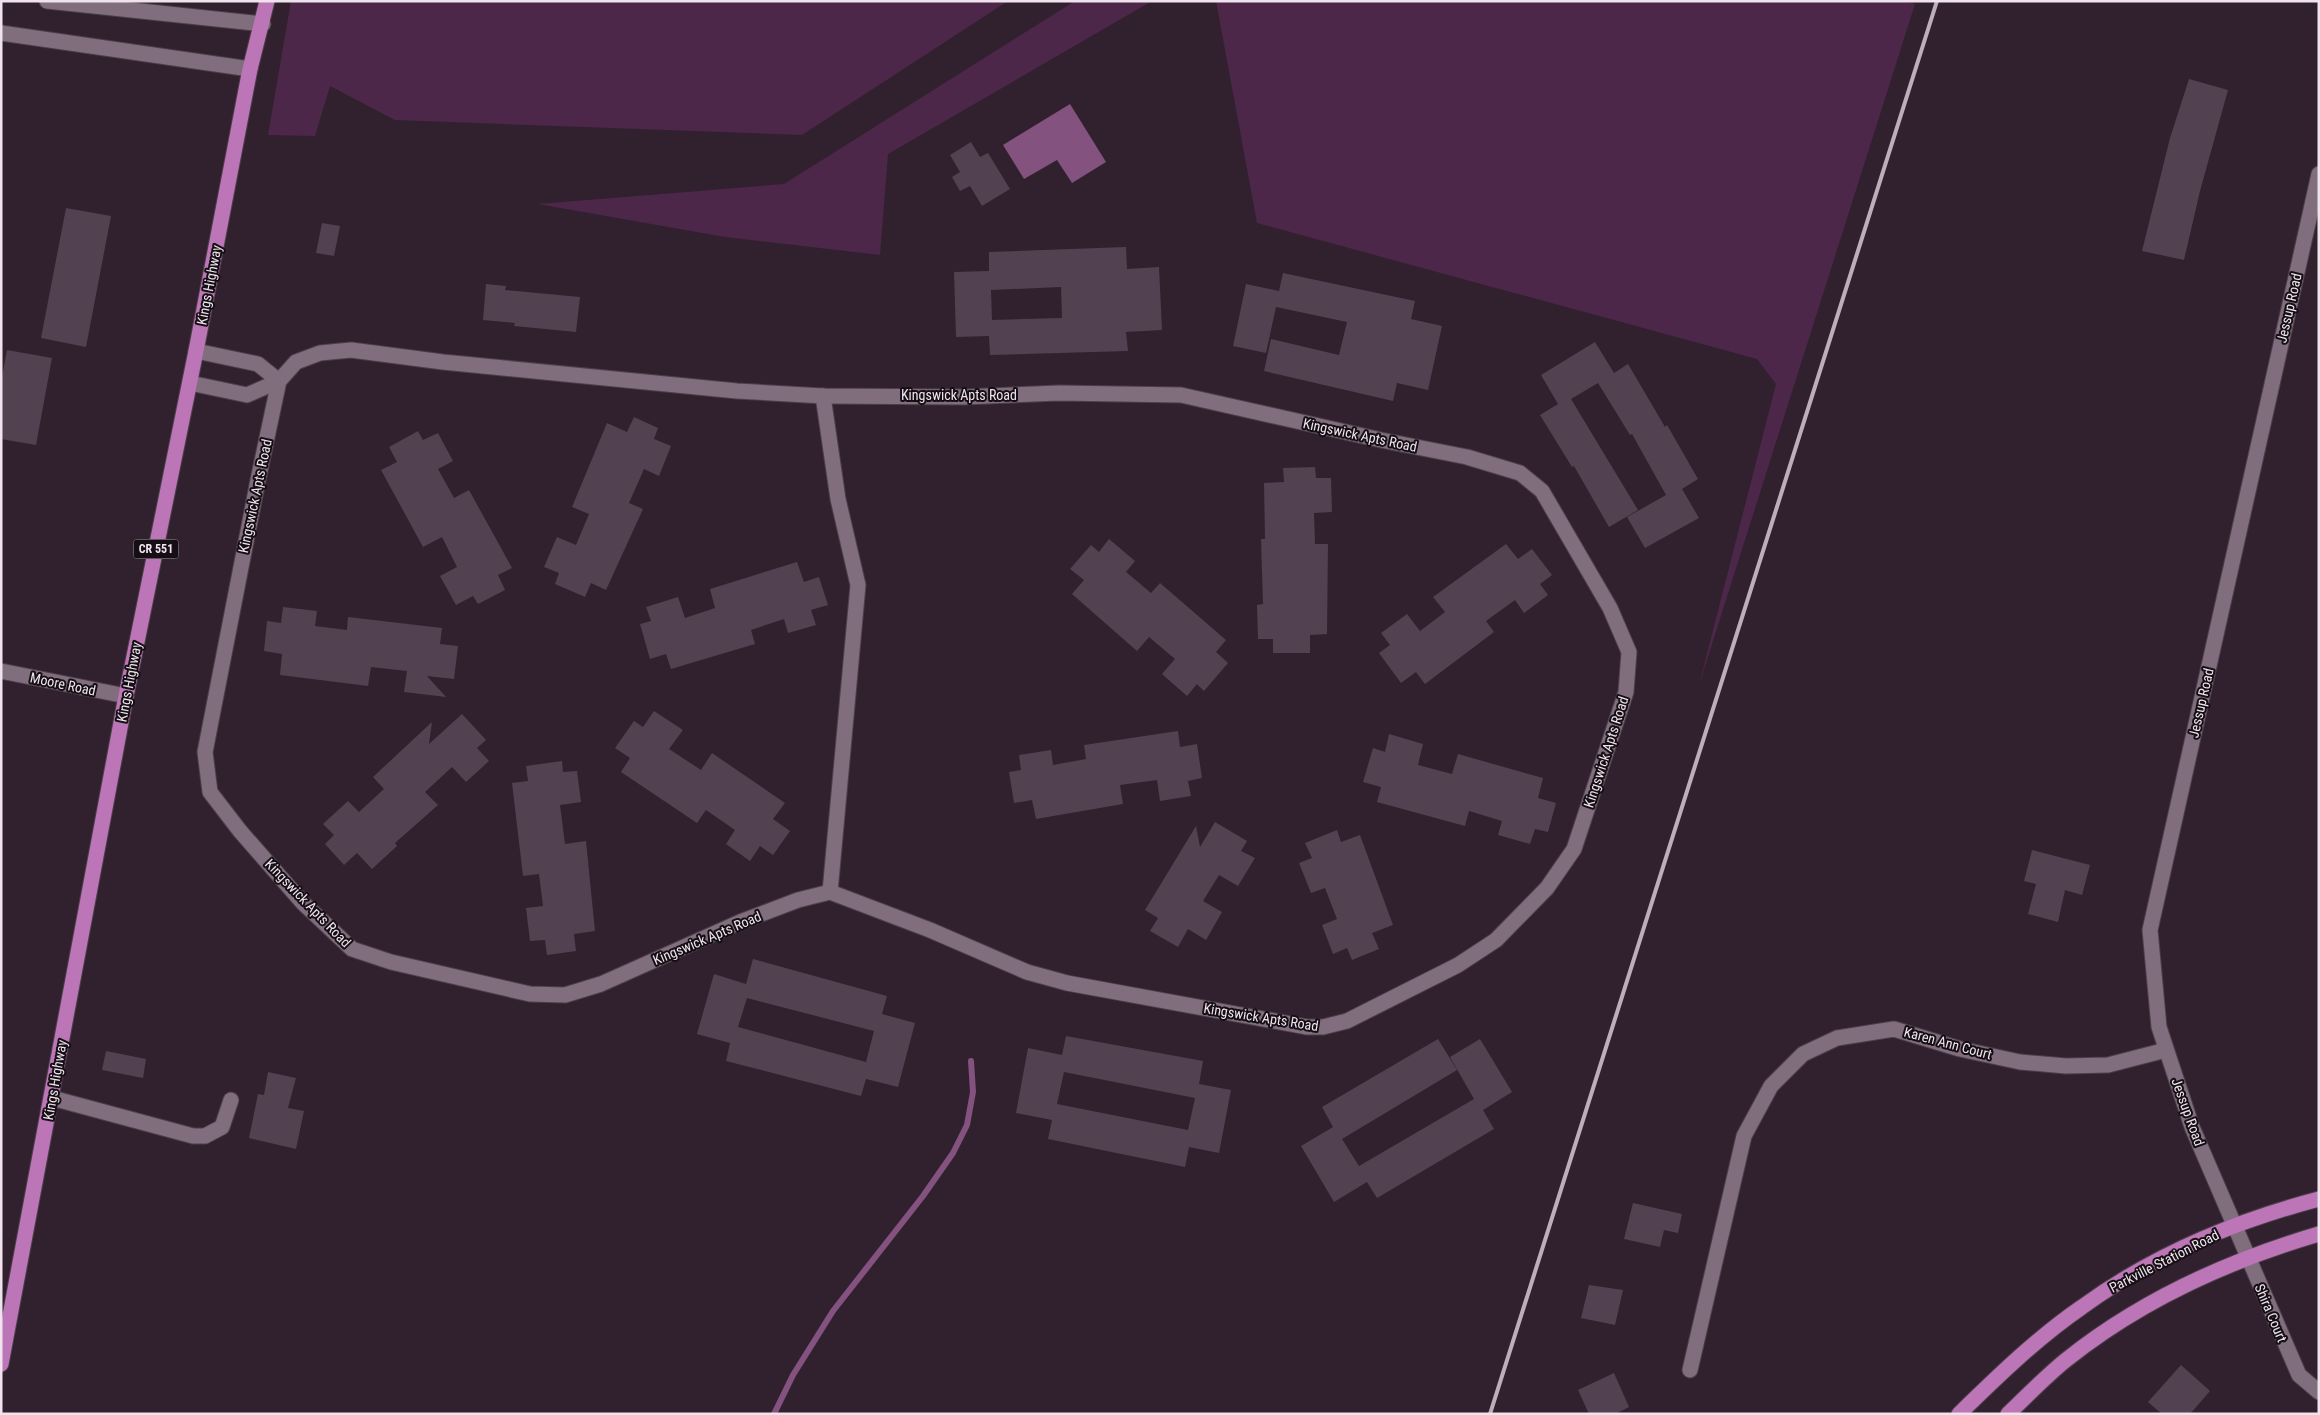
<svg xmlns="http://www.w3.org/2000/svg" width="2320" height="1415" viewBox="0 0 2320 1415" font-family="'Roboto Condensed',sans-serif">
<rect width="100%" height="100%" fill="#31212f"/>
<g fill="#4c2749">
<path d="M291 1H1008L802 135 395 120 330 86 315 136 268 135Z"/>
<path d="M1075 1H1152L888 154 880 255 725 237 538 204 784 184Z"/>
<path d="M1216 1H1906L1915 4 1699 685 1776 384 1757 359 1257 223Z"/>
</g>
<path fill="#83527e" d="M1070 104 1106 162 1072 183 1057 160 1024 179 1003 145Z"/>
<g fill="none" stroke-linecap="round" stroke-linejoin="round">
<path stroke="#83527e" stroke-width="6" d="M774 1414 793 1375 833 1311 923 1196 953 1153 967 1125 973 1092 971 1061"/>
</g>
<g fill="#524150" fill-rule="evenodd">
<path d="M2189 79 2228 90 2200 191 2184 260 2142 251 2170 138Z"/>
<path d="M971 142 980 157 988 153 1010 189 982 206 970 186 960 191 952 177 960 172 950 155Z"/>
<path d="M66 208 111 216 86 347 41 338Z"/>
<path d="M322 223 340 226 334 256 316 253Z"/>
<path d="M1126 247 1127 269 1159 267 1162 330 1126 332 1128 351 990 355 989 336 956 337 954 272 989 271V252ZM1061 287 1062 318 992 320 991 290Z"/>
<path d="M1283 273 1415 301 1411 319 1442 326 1428 390 1397 383 1393 401 1264 371 1271 339 1339 355 1347 322 1276 307 1266 353 1233 346 1246 284 1279 291Z"/>
<path d="M486 284 506 286 505 290 580 297 576 332 514 326 515 323 483 320Z"/>
<path d="M1595 342 1614 373 1628 364 1665 427 1667 425 1698 479 1682 489 1699 518 1645 548 1627 517 1666 495 1632 434 1630 435 1598 383 1571 399 1638 510 1609 527 1574 466 1572 467 1540 415 1558 404 1541 375Z"/>
<path d="M7 350 52 358 36 445 1 439V382Z"/>
<path d="M634 417 658 428 654 439 671 446 659 476 644 469 629 503 643 509 606 590 591 583 585 597 555 584 559 573 544 567 557 537 576 545 589 514 572 507 607 423 627 432Z"/>
<path d="M418 431 423 440 438 433 453 461 438 469 454 498 469 490 512 568 498 575 505 590 478 604 473 596 456 605 440 576 457 567 442 537 423 547 381 470 397 462 389 447Z"/>
<path d="M1315 467 1316 478H1331L1332 512 1314 513 1315 544H1328L1327 634 1310 635V653H1273V639H1258L1257 605 1263 604 1261 539H1265L1264 483 1284 482 1283 468Z"/>
<path d="M1109 539 1135 561 1126 572 1151 593 1160 583 1226 640 1216 652 1228 663 1204 691 1197 684 1187 696 1162 674 1175 659 1149 637 1137 651 1072 594 1084 580 1070 569 1091 545 1099 552Z"/>
<path d="M1506 544 1518 559 1532 549 1552 575 1540 584 1548 595 1524 613 1515 600 1486 621 1494 632 1425 684 1416 672 1401 683 1379 653 1390 645 1381 633 1407 614 1420 631 1445 612 1433 597Z"/>
<path d="M797 562 804 582 819 577 828 605 811 610 816 625 788 633 784 619 751 630 755 644 671 669 666 654 650 659 640 624 651 621 646 607 678 597 685 618 715 608 710 589Z"/>
<path d="M283 607 317 611 315 626 347 630 348 617 442 628 440 644 458 646 454 679 427 676 446 697 404 692 407 671 371 667 368 686 280 675 282 654 264 651 267 621 281 623Z"/>
<path d="M654 711 683 730 669 749 701 770 712 753 785 803 773 819 790 831 773 855 760 846 750 861 726 844 735 830 706 810 697 823 621 772 630 758 615 748 634 721 643 727Z"/>
<path d="M462 714 486 740 477 748 489 761 466 782 452 767 425 792 438 805 395 843 397 846 372 869 357 853 344 865 325 844 334 835 323 824 348 801 359 812 384 789 373 777 432 722 429 744Z"/>
<path d="M1178 731 1180 747 1197 744 1202 778 1188 781 1191 796 1160 801 1157 780 1120 785 1123 804 1036 819 1032 800 1014 803 1009 772 1021 770 1019 755 1051 750 1053 765 1086 759 1084 745Z"/>
<path d="M1389 734 1423 744 1418 765 1452 774 1458 754 1543 778 1538 798 1556 803 1548 832 1535 829 1530 844 1498 835 1502 821 1469 811 1465 826 1377 802 1381 787 1363 782 1373 748 1385 752Z"/>
<path d="M562 761 563 772 577 771 581 802 560 805 565 844 586 841 595 931 574 934 576 951 547 955 545 940 530 941 526 908 543 906 539 874 523 876 512 783 528 781 526 766Z"/>
<path d="M1215 822 1247 841 1241 851 1255 858 1238 886 1219 875 1203 901 1222 912 1206 940 1188 929 1178 947 1150 931 1158 918 1145 910 1196 826 1200 847Z"/>
<path d="M1337 830 1341 842 1360 835 1393 925 1372 933 1379 949 1352 960 1347 948 1333 954 1322 925 1337 919 1325 888 1311 893 1299 863 1312 858 1305 843Z"/>
<path d="M2032 850 2090 865 2082 895 2065 890 2058 922 2028 914 2036 884 2024 881Z"/>
<path d="M753 959 887 996 882 1014 915 1023 898 1087 866 1079 861 1096 726 1061 730 1043 697 1034 714 974 746 984ZM747 998 874 1031 866 1062 738 1027Z"/>
<path d="M1066 1036 1203 1061 1199 1084 1231 1090 1219 1153 1189 1147 1185 1167 1048 1139 1052 1120 1016 1113 1028 1048 1062 1055ZM1064 1072 1195 1098 1188 1130 1057 1104Z"/>
<path d="M1438 1039 1457 1070 1342 1139 1359 1166 1474 1099 1450 1057 1480 1039 1512 1092 1483 1110 1494 1129 1377 1198 1367 1182 1334 1202 1301 1146 1333 1127 1322 1107Z"/>
<path d="M106 1051 146 1059 143 1078 102 1070Z"/>
<path d="M268 1072 296 1078 288 1108 304 1111 296 1149 249 1138 258 1094 264 1095Z"/>
<path d="M1633 1203 1682 1214 1678 1233 1664 1230 1660 1247 1624 1239Z"/>
<path d="M1589 1285 1623 1290 1615 1325 1581 1318Z"/>
<path d="M2181 1365 2210 1391 2190 1414H2162L2148 1402Z"/>
<path d="M1614 1373 1629 1407 1615 1414H1589L1578 1390Z"/>
</g>
<g fill="none" stroke-linecap="round" stroke-linejoin="round">
<defs>
<g id="minor">
<path d="M47 1 263 24"/>
<path d="M1 33 250 69"/>
<path d="M2319 174 2150 930 2159 1027 2192 1127 2299 1375 2319 1392"/>
<path d="M351 350 443 362 737 391 823 396 964 397 1059 393 1181 395 1381 440 1467 457 1520 473 1542 491 1610 608 1629 652 1626 692 1574 849 1547 888 1496 940 1458 965 1347 1021 1323 1027H1307L1067 983 1027 972 930 930 830 892 798 900 740 922 601 984 565 995 530 994 391 962 352 949 303 903 240 831 210 792 205 752 258 480 279 381 296 362 320 353Z"/>
<path d="M190 383 247 395 279 381 258 364 196 351"/>
<path d="M823 396 838 499 858 585 830 892"/>
<path d="M1 671 126 696"/>
<path d="M52 1098 193 1136H205L222 1127 231 1100"/>
<path d="M1690 1370 1744 1136 1771 1086 1803 1054 1837 1038 1894 1029 1960 1049 2020 1062 2066 1066 2108 1065 2166 1050"/>
</g>
<g id="major">
<path d="M1 1364 126 696 196 351 250 69 267 1"/>
<path d="M1959 1414C1998 1376 2037 1338 2082 1307 2152 1256 2235 1221 2319 1199"/>
<path d="M2008 1414C2027 1396 2046 1376 2066 1360 2141 1300 2227 1261 2319 1234"/>
</g>
</defs>
<use href="#minor" stroke="#4c3f4a" stroke-width="17"/>
<use href="#major" stroke="#4c3f4a" stroke-width="17"/>
<use href="#minor" stroke="#806d7d" stroke-width="15"/>
<use href="#major" stroke="#bc75b6" stroke-width="15"/>
<path stroke="#bcafba" stroke-width="4" d="M1490 1414 1937 1"/>
</g>
<g text-anchor="middle" dominant-baseline="central" stroke-width="4" stroke-linejoin="round" paint-order="stroke">
<rect fill="#150e14" stroke="#aea4ac" stroke-width="1" x="133.5" y="539.5" width="45" height="19" rx="4"/>
<g font-size="12" font-weight="bold" fill="#efe4ed">
<text x="156" y="549">CR 551</text>
</g>
<g font-size="14" fill="#efe4ed" stroke="#150e14">
<text transform="translate(209 285) rotate(-79)">Kings Highway</text>
<text transform="translate(2289 308) rotate(-77)">Jessup Road</text>
<text x="959" y="395">Kingswick Apts Road</text>
<text transform="translate(1360 435) rotate(12)">Kingswick Apts Road</text>
<text transform="translate(255 496) rotate(-78)">Kingswick Apts Road</text>
<text transform="translate(129 682) rotate(-79)">Kings Highway</text>
<text transform="translate(63 684) rotate(12)">Moore Road</text>
<text transform="translate(2201 703) rotate(-77)">Jessup Road</text>
<text transform="translate(1606 752) rotate(-72)">Kingswick Apts Road</text>
<text transform="translate(308 903) rotate(46)">Kingswick Apts Road</text>
<text transform="translate(707 938) rotate(-23)">Kingswick Apts Road</text>
<text transform="translate(1261 1017) rotate(9)">Kingswick Apts Road</text>
<text transform="translate(1948 1043) rotate(15)">Karen Ann Court</text>
<text transform="translate(55 1080) rotate(-80)">Kings Highway</text>
<text transform="translate(2188 1112) rotate(70)">Jessup Road</text>
<text transform="translate(2164 1261) rotate(-27)">Parkville Station Road</text>
<text transform="translate(2271 1313) rotate(67)">Shira Court</text>
</g>
</g>
<rect width="2320" height="1415" fill="none" stroke="#efe4ed" stroke-width="5"/>
</svg>
